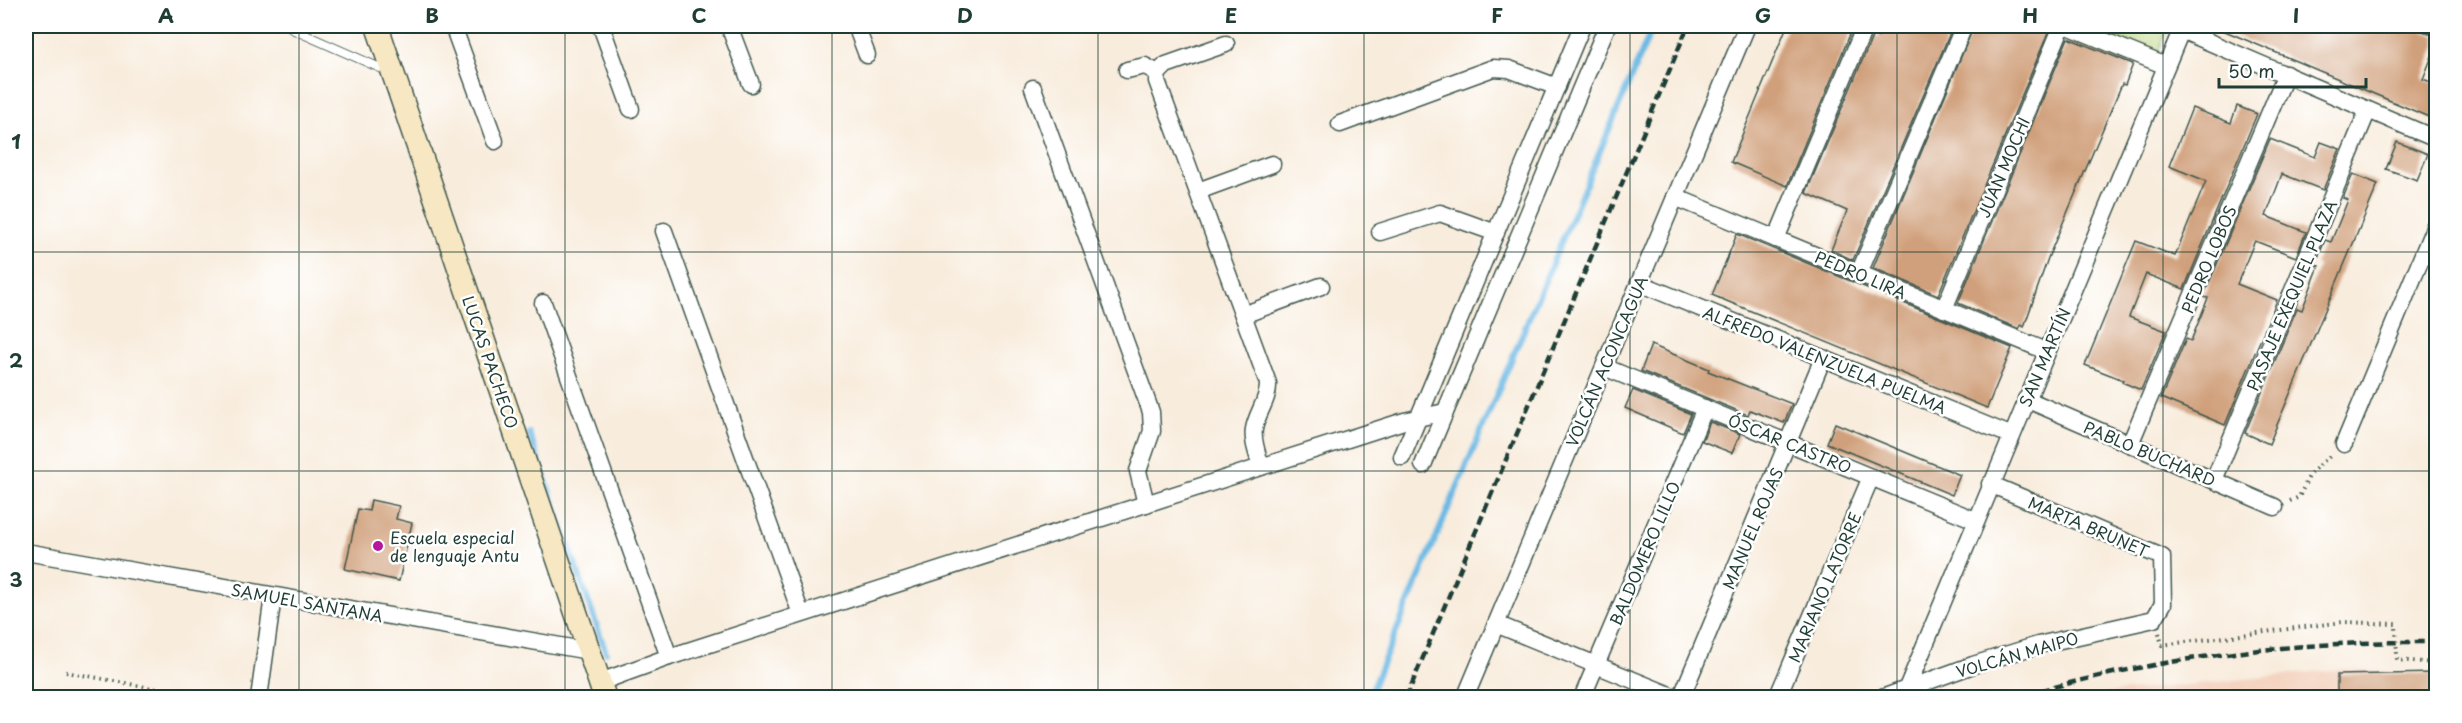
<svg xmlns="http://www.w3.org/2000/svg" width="2462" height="723" viewBox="0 0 2462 723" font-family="'Playpen Sans',sans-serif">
<rect width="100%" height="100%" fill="#fff"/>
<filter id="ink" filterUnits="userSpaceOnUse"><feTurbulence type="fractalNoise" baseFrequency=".0167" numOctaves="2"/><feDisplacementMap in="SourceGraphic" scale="12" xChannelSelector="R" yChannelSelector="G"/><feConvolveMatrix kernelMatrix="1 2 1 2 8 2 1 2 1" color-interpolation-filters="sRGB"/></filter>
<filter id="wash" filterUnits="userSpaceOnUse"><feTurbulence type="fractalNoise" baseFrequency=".008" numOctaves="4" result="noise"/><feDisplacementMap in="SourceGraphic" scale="24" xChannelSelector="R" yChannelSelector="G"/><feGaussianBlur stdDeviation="1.35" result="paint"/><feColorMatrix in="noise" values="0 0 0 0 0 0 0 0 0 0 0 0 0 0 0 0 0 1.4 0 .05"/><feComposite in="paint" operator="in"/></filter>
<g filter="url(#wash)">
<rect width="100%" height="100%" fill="#f8ecdc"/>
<path fill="#f4d3c0" d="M2343 669 2436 676V697L2095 698 2098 694Z"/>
<path fill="#b7d278" stroke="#6b8856" stroke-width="1.5" d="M2088 26H2169L2157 55Z"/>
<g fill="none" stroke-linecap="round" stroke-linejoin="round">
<g stroke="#6ab9e4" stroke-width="6">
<path d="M529 433 606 652"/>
<path d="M619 689 622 698"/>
<path d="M1368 698 1653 26"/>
</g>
</g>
<g id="blocks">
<g fill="#d0a07c">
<path d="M1787 26 1853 27 1787 186 1731 162Z"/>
<path d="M1883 26H1953L1853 260 1831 250 1847 211 1806 193 1873 35 1878 37Z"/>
<path d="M1974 26H2051L1938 295 1873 268Z"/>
<path d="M2213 26H2409L2436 36V46L2423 79 2436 84V120Z"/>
<path d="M2068 38 2133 64 2125 85 2122 84 2048 258 2024 327 2021 325 2019 329 1958 303Z"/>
<path d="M2237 106 2257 114 2184 289 2146 274 2129 317 2166 331 2141 390 2122 382 2123 380 2085 365 2136 241 2175 256 2206 181 2169 166 2192 108 2231 123Z"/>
<path d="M2270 139 2315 157 2321 142 2340 149 2323 190 2282 174 2266 216 2306 232 2296 257 2255 241 2253 245 2237 284 2277 300 2225 425 2161 398 2186 339 2191 341 2208 298 2203 297Z"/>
<path d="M2397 142 2428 154 2417 180 2386 169Z"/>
<path d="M2353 174 2378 184 2269 444 2245 433 2297 308 2302 310 2319 266 2315 265 2325 240 2331 242 2348 200 2343 198Z"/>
<path d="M1737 234 2012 348 1987 408 1712 295Z"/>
<path d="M1651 345 1709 369 1708 371 1792 404 1784 423 1750 410 1748 415 1641 371Z"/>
<path d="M1633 390 1691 414 1683 433 1625 408Z"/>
<path d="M1710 422 1740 434 1732 453 1702 441Z"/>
<path d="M1835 423 1960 475 1952 495 1827 443Z"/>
<path d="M371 500 399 506 396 519 412 523 399 581 345 569 358 509 369 511Z"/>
<path d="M2436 673V698H2337V675Z"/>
</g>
</g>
</g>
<g filter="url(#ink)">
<use href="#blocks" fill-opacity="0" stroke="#40574d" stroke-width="1.5"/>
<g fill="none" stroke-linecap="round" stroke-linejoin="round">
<defs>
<path id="service" d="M289 26 292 29 387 71"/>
<g id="minor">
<path d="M453 26 495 141"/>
<path d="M601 26 631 109"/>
<path d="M729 26 751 84"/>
<path d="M856 26 867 55"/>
<path d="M2068 26 2166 66"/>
<path d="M2435 26H2436"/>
<path d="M2181 30 2436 139"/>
<path d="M1226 44 1166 65 1158 73 1157 81 1268 383C1269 400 1257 412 1254 429 1252 441 1258 455 1261 467"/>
<path d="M1127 70 1145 66 1158 73"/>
<path d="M1033 88 1151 412 1152 431 1138 471 1146 504"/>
<path d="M1340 124 1493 68 1509 69 1557 87"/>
<path d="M1198 191 1272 164"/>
<path d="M1675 197 2046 351"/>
<path d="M664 231 801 614"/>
<path d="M1380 232 1440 213 1496 233"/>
<path d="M1776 239 1865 26"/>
<path d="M1859 273 1964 26"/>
<path d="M1639 283 2010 435"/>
<path d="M543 303 669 657"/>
<path d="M1944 309 2062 26"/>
<path d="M1243 315 1321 286"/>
<path d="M1604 367 1975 520"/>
<path d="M2026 399 2275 507"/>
<path d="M2130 444 2286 74"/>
<path d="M2344 444 2436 223"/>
<path d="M1402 457 1582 26"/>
<path d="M1423 465 1607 26"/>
<path d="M2214 480 2368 110"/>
<path d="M26 552 589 651"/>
<path d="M1496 624 1677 698"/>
<path d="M600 682 669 657 1404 421 1445 412"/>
<path d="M1907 688 2183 26"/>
<path d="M259 698 273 596"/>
<path d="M1465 698 1747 26"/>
<path d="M1582 698 1705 408"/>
<path d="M1681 698 1823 358"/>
<path d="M1777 698 1871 477"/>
<path d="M1882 698 1973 665 2038 645 2154 619 2163 604 2162 557 1990 484"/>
</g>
<path id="secondary" d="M377 26 605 698"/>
</defs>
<use href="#service" stroke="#40574d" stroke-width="10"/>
<use href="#minor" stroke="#40574d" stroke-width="19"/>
<use href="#secondary" stroke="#40574d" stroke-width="25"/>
<g stroke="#40574d" stroke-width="4" stroke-dasharray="1.5 4.5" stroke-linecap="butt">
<path d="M2290 501 2299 497 2310 474 2332 454"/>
<path d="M2159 633 2162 645 2343 622 2396 624 2397 660 2436 663"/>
<path d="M66 672 205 698"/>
</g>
<use href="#service" stroke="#fff" stroke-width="8"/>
<use href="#minor" stroke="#fff" stroke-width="16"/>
<use href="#secondary" stroke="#f7e8c3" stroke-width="22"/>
<g stroke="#1f3d34" stroke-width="4.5" stroke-dasharray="9 4.5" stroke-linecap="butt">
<path d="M1406 698 1688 26"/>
<path d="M2015 698C2153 657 2293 641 2436 642"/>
</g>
</g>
</g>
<path fill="none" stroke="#1f3d34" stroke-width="1.5" stroke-opacity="0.55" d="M299 26V698M565 26V698M832 26V698M1098 26V698M1364 26V698M1630 26V698M1897 26V698M2163 26V698M26 252H2436M26 471H2436"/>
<circle fill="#b5179e" stroke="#fff" stroke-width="2" cx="378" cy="546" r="6"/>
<g text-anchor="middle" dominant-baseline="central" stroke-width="5" stroke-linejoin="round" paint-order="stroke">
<g font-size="16" fill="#1f3d34" stroke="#fff">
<text transform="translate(2003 167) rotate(-67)">JUAN MOCHI</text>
<text transform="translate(2208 259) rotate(-67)">PEDRO LOBOS</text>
<text transform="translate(1861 274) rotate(23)">PEDRO LIRA</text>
<text transform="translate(2291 295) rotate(-67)">PASAJE EXEQUIEL PLAZA</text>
<text transform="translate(2044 357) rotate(-67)">SAN MARTÍN</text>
<text transform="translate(1825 359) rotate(22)">ALFREDO VALENZUELA PUELMA</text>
<text transform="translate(1606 361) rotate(-67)">VOLCÁN ACONCAGUA</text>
<text transform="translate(491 362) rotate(71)">LUCAS PACHECO</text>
<text transform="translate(1790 443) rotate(22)">ÓSCAR CASTRO</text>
<text transform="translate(2150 453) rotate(23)">PABLO BUCHARD</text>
<text transform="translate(2089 526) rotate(23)">MARTA BRUNET</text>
<text transform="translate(1752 528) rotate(-67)">MANUEL ROJAS</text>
<text transform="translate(1644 553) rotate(-67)">BALDOMERO LILLO</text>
<text transform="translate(1824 587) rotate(-67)">MARIANO LATORRE</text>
<text transform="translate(307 602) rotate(10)">SAMUEL SANTANA</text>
<text transform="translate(2017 654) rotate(-16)">VOLCÁN MAIPO</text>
</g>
<g font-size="16" fill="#1f3d34" stroke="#fff" text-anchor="start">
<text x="390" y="537">Escuela especial<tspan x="390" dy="18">de lenguaje Antu</tspan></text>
</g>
</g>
<rect width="2462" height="723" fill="none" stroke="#fff" stroke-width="66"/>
<path d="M2219 78v9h147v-9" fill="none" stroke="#1f3d34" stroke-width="3"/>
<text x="2228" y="78" font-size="18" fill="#1f3d34" stroke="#ffffff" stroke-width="4.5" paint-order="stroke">50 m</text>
<rect x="33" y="33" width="2396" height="657" fill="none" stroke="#1f3d34" stroke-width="2"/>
<g font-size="20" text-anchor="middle" font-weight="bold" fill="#1f3d34">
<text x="166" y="23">A</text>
<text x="432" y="23">B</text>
<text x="699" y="23">C</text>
<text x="965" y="23">D</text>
<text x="1231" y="23">E</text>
<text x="1497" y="23">F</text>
<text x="1763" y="23">G</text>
<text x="2030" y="23">H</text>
<text x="2296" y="23">I</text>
<text x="16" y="149">1</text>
<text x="16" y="368">2</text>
<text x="16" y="587">3</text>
</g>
</svg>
